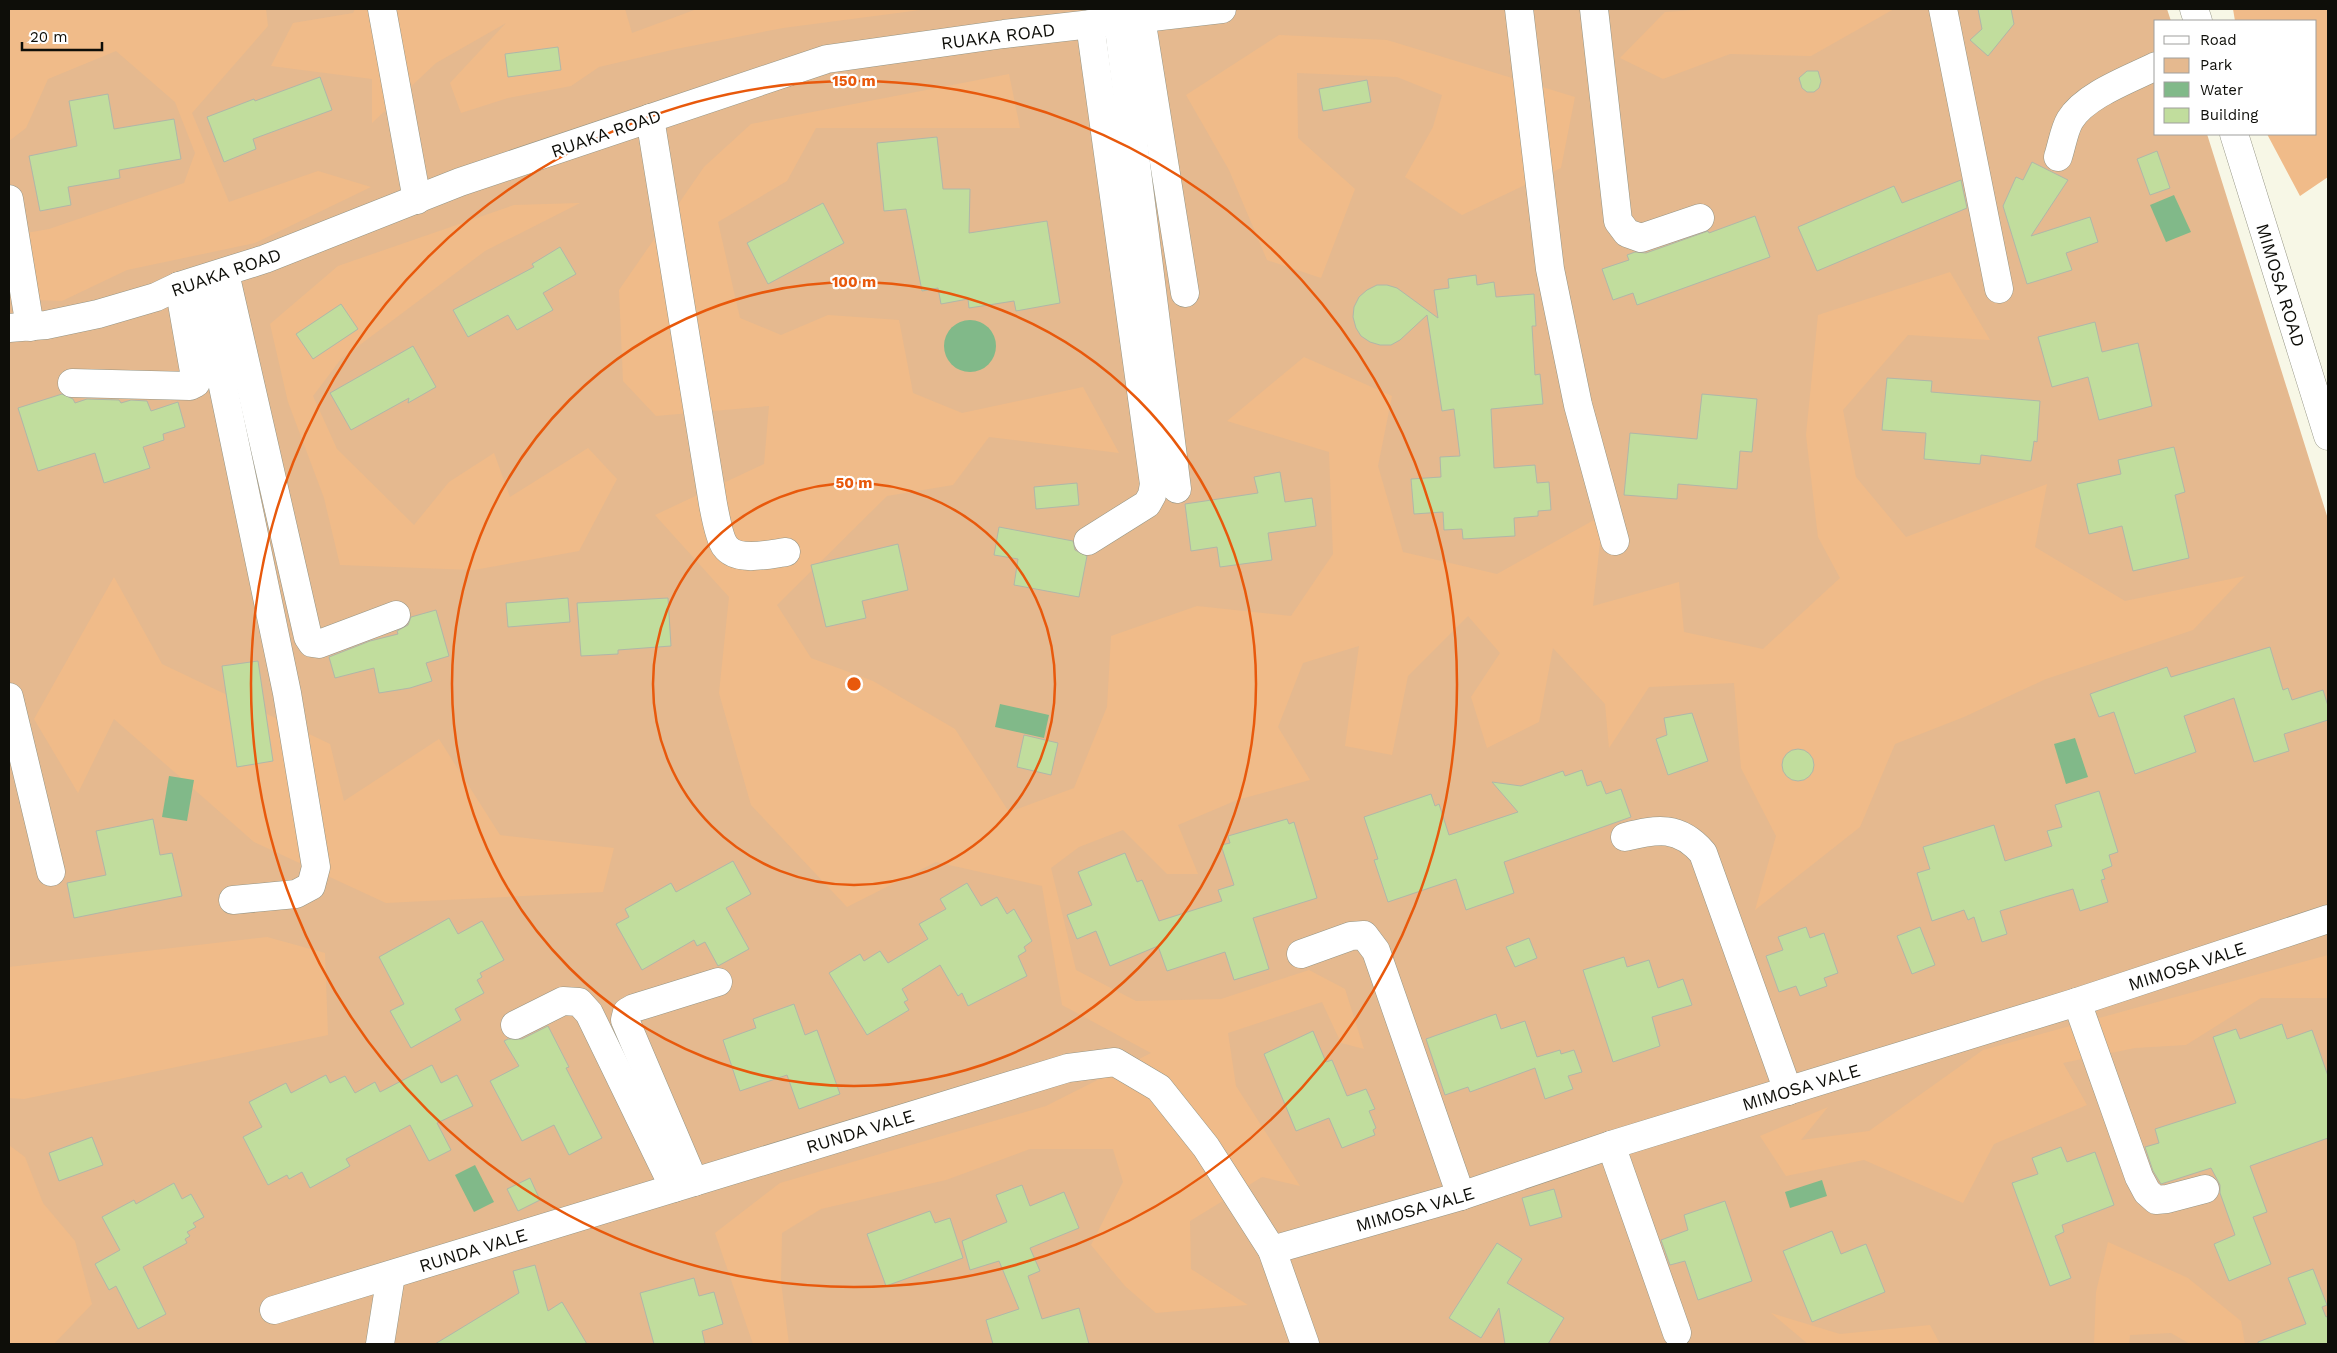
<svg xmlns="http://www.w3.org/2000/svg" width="2337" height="1353" viewBox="0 0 2337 1353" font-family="'Work Sans',sans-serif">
<rect width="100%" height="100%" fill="#f7f7e6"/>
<path fill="#e5b98f" d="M9 9H2167L2171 21H2156V134H2207L2328 519V1344H9Z"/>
<g fill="#f0bb89">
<path d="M9 9H266L268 26 192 113 229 202 318 171 371 187 255 243 127 270 62 301 9 299V236L49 229 184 183 195 153 175 102 116 51 48 79 26 128 9 141Z"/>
<path d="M355 9H625L632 33 697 9H928L783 28 676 49 599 67 571 86 508 98 461 113 450 83 506 23 436 63 372 123V79L271 66 293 23 353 13Z"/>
<path d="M1709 9H1894L1811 56 1730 54 1663 79 1620 58 1665 12Z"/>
<path d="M2233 9H2328V177L2300 196 2267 134H2316V21H2235Z"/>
<path d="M1279 35 1387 40 1575 97 1561 168 1462 215 1405 177 1433 127 1442 95 1397 77 1297 73 1298 138 1355 189 1321 278 1267 260 1229 170 1186 95Z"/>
<path d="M1009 74 1020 128H816L787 181 718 222 740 318 781 335 828 315 899 320 913 393 962 413 1083 387 1119 453 989 437 953 485 887 496 777 605 811 658 873 681 955 729 1009 812 1074 788 1107 707 1111 636 1197 606 1291 616 1333 554 1329 452 1227 421 1304 357 1392 396 1378 466 1403 552 1497 574 1603 515 1593 606 1679 582 1684 632 1763 649 1840 578 1818 537 1806 435 1818 315 1950 272 1990 340 1908 335 1843 410 1856 477 1906 537 2047 484 2035 547 2125 601 2245 576 2193 630 2046 679 1964 717 1895 744 1860 827 1755 910 1776 836 1741 768 1734 683 1649 687 1609 748 1605 704 1553 648 1539 722 1487 748 1471 697 1500 653 1468 616 1408 676 1392 755 1345 746 1359 646 1303 663 1278 727 1310 780 1237 800 1178 825 1198 874H1167L1123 830 1079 847 1051 868 1076 970 1136 1001 1221 999 1309 970 1345 989 1364 1049 1341 1043 1322 1002 1228 1033 1236 1086 1300 1186 1262 1177 1190 1221 1191 1269 1248 1305 1156 1313 1125 1286 1091 1245 1123 1182 1113 1149H1030L946 1180 821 1209 782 1233 781 1282 789 1344H753L715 1233 780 1183 1046 1106 1151 1053 1062 1005 1042 886 936 862 847 907 751 805 719 693 729 597 655 515 764 464 769 406 656 416 623 381 619 290 704 167 751 124Z"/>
<path d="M580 203 485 251 341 359 313 396 337 449 414 525 449 482 494 453 510 497 588 448 617 479 579 551 474 570 340 565 324 498 288 402 270 324 338 266 514 205Z"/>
<path d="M114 577 162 664 330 744 344 801 439 739 500 835 614 848 603 892 386 903 254 842 114 719 78 793 34 719Z"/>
<path d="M267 937 325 953 328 1035 24 1099 9 1098V967Z"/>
<path d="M2328 955V998H2261L2186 1045 2135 1048 2063 1063 2087 1105 1994 1144 1963 1203 1864 1160 1786 1176 1760 1136 1828 1107 1801 1140 1869 1131 1983 1050Z"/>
<path d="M9 1145 25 1157 43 1203 75 1241 92 1304 54 1344H9Z"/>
<path d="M2108 1242 2188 1278 2241 1321 2245 1344H2190L2171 1333 2130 1335 2129 1344H2094L2096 1292Z"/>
<path d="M1771 1313 1840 1334 1930 1325 1940 1344H1808Z"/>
</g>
<g fill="#81b989">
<path d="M2174 195 2191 232 2166 242 2150 205Z"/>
<circle cx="970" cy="346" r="26"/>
<path d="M1000 704 1049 715 1044 738 995 727Z"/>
<path d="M2075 738 2088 777 2066 784 2054 744Z"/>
<path d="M169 776 194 780 187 821 162 817Z"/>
<path d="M475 1165 494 1202 474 1212 455 1175Z"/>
<path d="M1822 1180 1827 1196 1790 1208 1785 1192Z"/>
</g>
<g fill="#c1dd9d" stroke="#b0b7a8">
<path d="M1978 9H2011L2014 24 1988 56 1970 40 1982 29Z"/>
<path d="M558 47 561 70 508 77 505 54Z"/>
<path d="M1807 71H1818L1821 81 1819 88 1814 92H1807L1802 88 1799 78Z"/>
<path d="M320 77 332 110 253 139 256 149 224 162 207 117 254 99 255 101Z"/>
<path d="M1367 80 1371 102 1323 111 1319 89Z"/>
<path d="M108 94 114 129 174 119 181 159 119 170 120 178 68 187 71 205 40 211 29 156 77 146 69 101Z"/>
<path d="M937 137 943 189H970L969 233 1047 221 1060 303 1016 311 1014 301 969 308 968 299 941 304 938 288 922 291 906 209 884 211 877 143Z"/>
<path d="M2157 151 2170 188 2150 195 2137 159Z"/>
<path d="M2032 162 2068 180 2031 236 2090 217 2098 242 2066 253 2072 270 2027 284 2003 206 2016 177 2023 180Z"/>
<path d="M1961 180 1967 208 1817 271 1798 227 1894 186 1902 203Z"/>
<path d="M823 203 844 243 768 284 747 243Z"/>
<path d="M1755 216 1770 257 1637 305 1633 293 1613 300 1602 269 1629 260 1627 255 1635 252 1646 253 1708 231 1709 233Z"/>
<path d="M560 247 576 274 543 293 553 310 517 330 508 315 468 337 453 310 534 267 532 264Z"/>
<path d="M1476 275 1477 285 1494 282 1496 297 1534 294 1536 326H1532L1535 375 1540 374 1543 404 1491 409 1494 468 1535 465 1537 483 1549 482 1551 510 1538 511V516L1514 518 1515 536 1463 539 1462 529 1444 530 1443 512 1414 514 1411 479 1441 477 1440 457 1460 456 1454 409 1442 411 1427 315 1400 340 1391 345H1380L1370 342 1361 336 1356 328 1353 317 1354 307 1359 297 1367 290 1377 285H1387L1397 288 1438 318 1434 290 1449 288 1448 279Z"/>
<path d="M341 304 358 329 313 359 296 334Z"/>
<path d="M2095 322 2102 352 2138 343 2152 406 2099 420 2088 377 2052 387 2038 337Z"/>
<path d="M413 346 436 387 408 403 409 398 351 430 330 393Z"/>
<path d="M1887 378 1932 381 1931 392 2040 401 2037 442 2034 441 2031 461 1981 455 1980 464 1924 459 1926 433 1882 430Z"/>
<path d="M62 394 73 399 75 403 87 399 119 400 121 403 131 400 147 401 151 411 178 402 185 427 163 434 164 440 143 447 150 468 104 483 95 453 38 471 18 408Z"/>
<path d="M1702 394 1757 399 1752 452 1740 451 1737 489 1678 484 1677 499 1624 495 1630 433 1697 439Z"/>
<path d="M2174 447 2185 492 2175 495 2189 558 2133 571 2122 526 2089 534 2077 484 2121 474 2118 460Z"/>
<path d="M1280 472 1285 502 1312 498 1316 526 1268 533 1272 560 1220 567 1217 547 1191 551 1185 504 1258 493 1254 477Z"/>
<path d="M1077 483 1079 505 1036 509 1034 487Z"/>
<path d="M999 527 1073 541 1075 550 1087 556 1079 597 1014 585 1018 559 994 555Z"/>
<path d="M898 544 908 590 862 601 866 618 826 627 811 565Z"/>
<path d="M568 598 570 622 508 627 506 603Z"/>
<path d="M668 598 671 646 618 650V654L581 656 577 603Z"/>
<path d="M436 610 449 656 426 663 432 681 410 688 379 693 374 668 335 678 329 657 370 641 398 634 397 631 408 625 411 617Z"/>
<path d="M2270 647 2283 690 2288 688 2292 700 2323 690 2328 706V720L2284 734 2289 751 2254 762 2234 698 2184 716 2196 752 2135 774 2114 712 2099 717 2090 694 2167 667 2171 677Z"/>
<path d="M258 661 273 761 237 767 222 666Z"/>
<path d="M1692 713 1708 761 1668 775 1656 739 1667 735 1664 718Z"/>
<path d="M1024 735 1058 743 1051 775 1017 767Z"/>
<circle cx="1798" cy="765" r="16"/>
<path d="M1582 770 1587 786 1601 781 1606 794 1621 789 1631 817 1504 862 1514 893 1466 910 1456 879 1388 902 1374 860 1378 859 1364 817 1431 794 1435 806 1439 804 1449 835 1518 812 1492 782 1521 786 1563 771 1565 776Z"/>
<path d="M2099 791 2118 852 2109 855 2112 866 2102 870 2105 879 2101 880 2108 902 2080 911 2073 889 2045 897 2000 911 2007 934 1982 942 1974 917 1968 920 1964 910 1932 921 1917 873 1930 869 1923 847 1994 825 2005 861 2052 846 2047 831 2062 827 2055 805Z"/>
<path d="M153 819 160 855 172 853 182 896 74 918 67 883 106 875 96 831Z"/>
<path d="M1287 819 1289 824 1294 822 1317 898 1253 918 1269 969 1234 980 1225 952 1167 971 1158 946 1110 966 1096 931 1077 939 1067 915 1092 905 1078 872 1125 853 1137 882 1142 880 1159 921 1222 901 1218 890 1234 885 1221 845 1230 843 1228 836Z"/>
<path d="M733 861 751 894 726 908 749 949 718 966 705 942 697 946 694 940 642 970 616 924 629 917 625 909 671 883 676 892Z"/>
<path d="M967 883 981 906 997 897 1007 914 1014 909 1032 941 1024 947 1026 951 1018 956 1027 976 968 1006 962 993 958 996 940 965 902 989 908 1000 904 1002 909 1010 867 1035 829 973 860 954 864 961 880 951 888 963 928 939 919 924 946 909 940 899Z"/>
<path d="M449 918 458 934 482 921 504 960 480 973 482 977 477 980 484 993 455 1009 461 1020 411 1048 390 1011 404 1004 379 957Z"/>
<path d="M1806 927 1810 938 1824 933 1838 973 1824 978 1827 986 1800 996 1796 986 1779 992 1766 956 1783 950 1778 937Z"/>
<path d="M1920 927 1935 965 1912 974 1897 936Z"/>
<path d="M1529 938 1537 958 1515 967 1506 947Z"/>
<path d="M1624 957 1627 967 1649 960 1658 988 1683 979 1692 1005 1652 1017 1660 1046 1613 1062 1583 970Z"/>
<path d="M794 1004 805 1035 817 1030 840 1094 799 1109 787 1075 740 1091 723 1040 756 1028 753 1019Z"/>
<path d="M1496 1014 1501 1029 1525 1021 1537 1057 1560 1050 1561 1054 1574 1050 1582 1072 1568 1076 1573 1089 1545 1099 1535 1068 1470 1092 1468 1087 1445 1095 1426 1039Z"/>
<path d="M2282 1024 2287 1039 2312 1030 2328 1076V1138L2250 1166 2267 1212 2253 1217 2271 1264 2229 1281 2214 1244 2235 1235 2220 1193V1185L2211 1168 2161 1184 2153 1171 2145 1147 2159 1143 2155 1129 2236 1103 2213 1037 2236 1029 2240 1039Z"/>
<path d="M548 1026 569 1067 566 1068 602 1138 569 1155 554 1125 522 1141 490 1081 519 1066 504 1041 508 1039H522Z"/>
<path d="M1313 1031 1326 1062 1332 1060 1347 1096 1366 1089 1375 1109 1369 1111 1376 1128 1373 1130 1375 1135 1342 1148 1329 1118 1296 1131 1264 1054Z"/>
<path d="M432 1065 441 1083 457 1075 473 1106 437 1123 451 1150 429 1161 410 1125 346 1159 350 1166 310 1188 302 1172 289 1179 287 1175 268 1185 243 1137 262 1127 249 1102 286 1083 291 1093 326 1075 330 1083 345 1076 355 1093 375 1082 380 1092Z"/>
<path d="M92 1137 103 1165 59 1181 49 1153Z"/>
<path d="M2061 1147 2067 1162 2095 1152 2114 1205 2062 1225 2064 1232 2055 1236 2071 1278 2050 1286 2012 1183 2038 1174 2032 1158Z"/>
<path d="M530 1178 540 1200 518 1211 507 1189Z"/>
<path d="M174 1183 182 1199 191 1194 204 1217 193 1223 196 1227 187 1232 190 1236 185 1239 187 1243 143 1267 166 1314 138 1329 116 1286 109 1290 95 1264 120 1250 102 1217 134 1200 136 1204Z"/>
<path d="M1022 1185 1030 1206 1064 1192 1079 1228 1030 1248 1040 1271 1028 1276 1042 1319 1079 1308 1089 1344H993L986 1320 1019 1309 999 1261 970 1270 962 1241 1007 1222 996 1195Z"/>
<path d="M1554 1189 1562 1217 1530 1226 1522 1198Z"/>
<path d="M1725 1201 1752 1281 1698 1300 1685 1261 1670 1265 1661 1240 1688 1230 1684 1215Z"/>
<path d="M930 1211 935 1223 950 1218 963 1258 886 1286 867 1234Z"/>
<path d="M1832 1231 1841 1254 1866 1244 1885 1292 1812 1322 1783 1251Z"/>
<path d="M1497 1243 1522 1259 1507 1283 1564 1318 1548 1344H1505L1499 1308 1481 1338 1449 1318Z"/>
<path d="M535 1265 548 1311 562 1302 587 1344H435L519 1293 513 1271Z"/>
<path d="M2313 1269 2327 1305 2322 1307 2326 1317 2328 1316V1344H2258V1342L2306 1324 2288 1278Z"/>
<path d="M694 1278 699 1296 714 1292 723 1324 702 1331 705 1344H654L640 1293Z"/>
</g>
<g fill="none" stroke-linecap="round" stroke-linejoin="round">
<defs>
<g id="minor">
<path d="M382 9 417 200"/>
<path d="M1519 9 1550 269 1578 405 1615 541"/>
<path d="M1594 9 1618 221 1627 233 1641 238 1700 218"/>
<path d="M1943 9 1999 289"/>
<path d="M2194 9 2198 21"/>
<path d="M1141 18 1185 293"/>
<path d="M1118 21 1177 489"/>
<path d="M650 118 713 504C715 514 719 538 725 546 737 563 770 554 786 552"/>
<path d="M2234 134 2328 436"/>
<path d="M2058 157C2062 145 2064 130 2070 120 2085 95 2130 79 2156 66"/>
<path d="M9 199 30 327"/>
<path d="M225 273 308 637 312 643 319 644 396 615"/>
<path d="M201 281 287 693 316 867 311 886 296 894 233 900"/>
<path d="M9 328 46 325 98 314 156 297 179 286 265 259 460 182 827 59 1004 34 1222 9"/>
<path d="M72 383 190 386 196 383 179 286"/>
<path d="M1088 541 1147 504 1152 495 1154 484 1090 24"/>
<path d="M9 697 51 872"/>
<path d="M1625 837C1657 829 1679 825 1703 853L1788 1091"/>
<path d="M1301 954 1351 936 1364 935 1376 951 1461 1196"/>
<path d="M2077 1002 2139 1177 2147 1192 2156 1200 2167 1199 2205 1189"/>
<path d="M515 1025 563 1001 579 1002 589 1013 674 1188"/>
<path d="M1611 1145 1677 1333"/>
<path d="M694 1182 625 1020 627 1012 634 1008 718 982"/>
<path d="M1272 1250 1461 1196 1611 1145 2077 1002 2328 919"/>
<path d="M274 1310 1068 1068 1115 1062 1159 1088 1206 1147 1272 1250 1305 1344"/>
<path d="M380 1344 391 1275"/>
</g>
</defs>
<use href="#minor" stroke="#959585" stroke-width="29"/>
<use href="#minor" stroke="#fff" stroke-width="28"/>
</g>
<g fill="none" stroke="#e8590c" stroke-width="2.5">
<circle cx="854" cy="684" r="201"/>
<circle cx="854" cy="684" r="402"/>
<circle cx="854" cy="684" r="603"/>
</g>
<g text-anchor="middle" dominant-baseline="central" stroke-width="4.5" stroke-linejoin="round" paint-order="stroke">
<g font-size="18" fill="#0e0e09" stroke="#fff">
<text transform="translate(998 36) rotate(-7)">RUAKA ROAD</text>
<text transform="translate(606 133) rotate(-19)">RUAKA ROAD</text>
<text transform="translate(226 272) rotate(-19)">RUAKA ROAD</text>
<text transform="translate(2281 285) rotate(73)">MIMOSA ROAD</text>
<text transform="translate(2187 966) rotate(-18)">MIMOSA VALE</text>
<text transform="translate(1801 1087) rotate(-17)">MIMOSA VALE</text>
<text transform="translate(860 1131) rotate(-17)">RUNDA VALE</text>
<text transform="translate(1415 1209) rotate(-16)">MIMOSA VALE</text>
<text transform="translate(473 1250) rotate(-17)">RUNDA VALE</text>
</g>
</g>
<circle cx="854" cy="684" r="8" fill="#e8590c" stroke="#fff" stroke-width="2.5"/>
<g font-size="15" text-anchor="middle" font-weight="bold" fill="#e8590c" stroke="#fff" stroke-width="4.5" stroke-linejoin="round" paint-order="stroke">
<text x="854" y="86">150 m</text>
<text x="854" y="287">100 m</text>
<text x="854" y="488">50 m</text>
</g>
<rect width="2337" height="1353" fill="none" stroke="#0e0e09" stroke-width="20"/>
<rect x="2154" y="20" width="162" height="115" fill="#ffffff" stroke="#9f9f9d"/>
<rect x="2164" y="36" width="25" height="8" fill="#ffffff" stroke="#9f9f9d"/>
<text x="2200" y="45" font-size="15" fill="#0e0e09">Road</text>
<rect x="2164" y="58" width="25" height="15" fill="#e5b98f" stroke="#9f9f9d"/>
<text x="2200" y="70" font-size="15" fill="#0e0e09">Park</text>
<rect x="2164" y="82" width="25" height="15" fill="#81b989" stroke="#9f9f9d"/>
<text x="2200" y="95" font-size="15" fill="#0e0e09">Water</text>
<rect x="2164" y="108" width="25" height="15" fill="#c1dd9d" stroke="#9f9f9d"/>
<text x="2200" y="120" font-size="15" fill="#0e0e09">Building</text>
<path d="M22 42v8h80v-8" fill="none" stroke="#0e0e09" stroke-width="2.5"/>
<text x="30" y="42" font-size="15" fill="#0e0e09" stroke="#ffffff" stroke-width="4" paint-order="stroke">20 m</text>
</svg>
